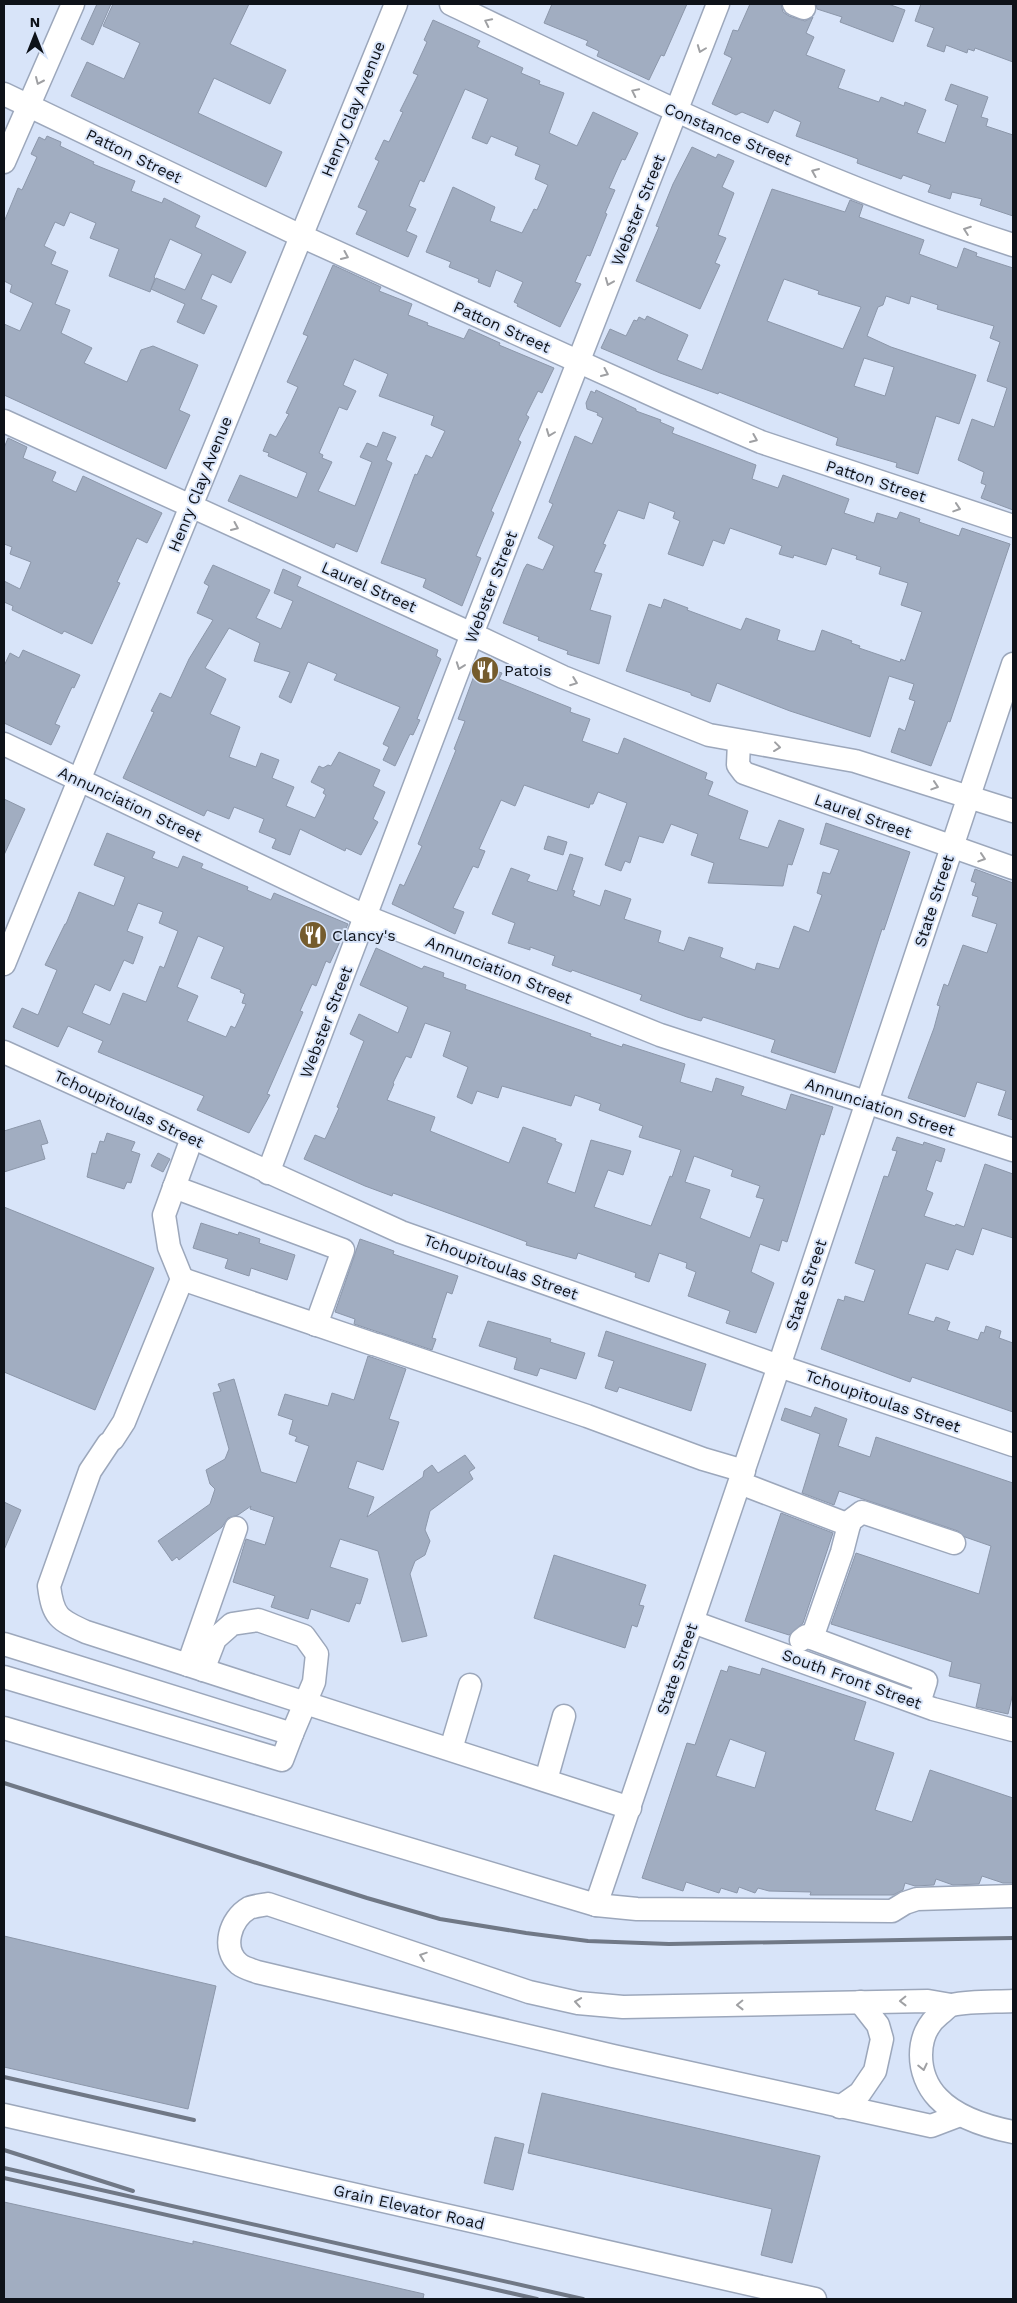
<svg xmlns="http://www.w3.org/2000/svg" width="1017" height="2303" viewBox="0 0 1017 2303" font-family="'Work Sans',sans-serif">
<rect width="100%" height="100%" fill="#d8e4f9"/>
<g fill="#a1adc1" stroke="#8c97aa" fill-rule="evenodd">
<path d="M97 4H111L93 45 81 39Z"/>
<path d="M113 4H249L230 44 286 70 270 104 214 78 198 113 282 152 266 187 71 96 87 62 124 79 140 43 103 26Z"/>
<path d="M552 4H687L664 56 661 55 649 80 597 56 599 51 586 45 588 41 544 23Z"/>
<path d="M750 4H781L783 12 789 16 805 21 813 17 806 33 814 37 806 55 845 70 838 88 879 102 881 97 904 106 905 102 926 110 917 133 945 143 958 105 945 100 951 84 988 97 981 117 988 119 986 126 1013 135V216L980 205 982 199 952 192 950 199 928 192 931 185 903 175 901 179 857 163 858 159 796 136 801 122 774 110 768 123 742 112 736 115 712 104 732 58 724 54 733 30 738 31Z"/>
<path d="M816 4H888L905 10 893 42 840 22 842 17 817 9Z"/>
<path d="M921 4H1013V62L975 48 974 51 968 49 967 53 946 45 944 52 927 46 934 28 915 21Z"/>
<path d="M433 20 480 41 477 47 523 68 521 73 540 81 539 84 564 93 549 133 577 146 593 112 638 133 625 160 622 159 609 188 615 190 605 213 607 214 590 256 587 255 575 282 581 284 560 327 517 306 518 304 514 302 523 282 496 270 490 287 478 282 479 279 449 267 451 262 426 252 453 187 495 207 490 221 522 233 534 209 537 210 548 185 535 179 540 165 515 155 518 147 491 136 487 144 472 138 488 99 465 89 424 182 420 180 409 206 416 209 406 231 417 236 408 257 356 234 367 211 358 207 379 161 375 159 384 140 389 142 403 112 400 111 418 75 413 73 427 42 424 40Z"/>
<path d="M47 136 61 142 60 146 94 162 93 164 135 181 131 191 162 203 164 198 200 216 195 227 246 252 231 283 212 274 201 299 217 306 204 334 177 322 185 304 151 289 156 278 185 290 202 254 170 239 154 277 155 278 150 292 109 276 119 249 90 238 96 223 70 212 64 226 55 222 44 246 56 252 51 264 68 271 55 304 70 310 61 333 92 348 84 363 127 382 141 350 153 346 198 365 179 410 190 415 166 469 4 395V324L20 331 33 303 10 292 12 285 4 281V222L18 188 22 190 37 157 31 154 39 137 45 140Z"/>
<path d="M692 147 716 158 718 154 734 161 722 187 734 193 718 235 726 238 715 263 720 265 700 309 636 281 659 227 656 226 673 184Z"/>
<path d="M772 189 845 212 850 200 863 205 859 217 924 240 919 254 957 268 964 248 977 253 976 256 1013 268V510L981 498 986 485 981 483 984 472 958 460 972 419 994 427 1007 388 987 381 1000 342 990 338 994 326 937 309 938 305 911 296 909 304 886 296 883 305 878 307 867 336 891 347 976 375 959 424 936 416 918 474 896 467 897 463 836 445 838 438 719 392 718 394 660 373 601 348 610 329 626 336 634 320 637 321 639 317 645 320 647 316 688 335 677 360 702 370ZM784 279 819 291 818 294 861 307 843 349 767 321ZM864 358 894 367 885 396 854 386Z"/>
<path d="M333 265 381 287 379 291 412 304 408 315 428 323 427 325 464 339 469 329 500 343 499 345 554 368 542 393 538 391 526 415 529 417 518 440 521 442 491 511 494 513 476 556 481 558 462 606 423 587 426 579 381 563 415 474 417 475 426 455 432 458 445 431 431 425 434 416 379 396 388 374 354 359 343 385 356 391 347 410 339 407 319 453 323 455 322 458 332 462 318 491 355 506 372 462 360 457 367 443 377 447 383 432 396 437 386 460 392 463 357 552 336 543 334 548 228 501 240 475 297 498 307 473 268 456 269 453 263 451 270 434 276 437 289 414 286 413 298 387 287 382 308 336 303 334Z"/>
<path d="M596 390 636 409V411L661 420 660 422 674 428 672 433 756 465 752 479 778 488 783 475 849 499 844 513 874 523 877 513 897 519 900 512 920 519 919 522 959 536 962 528 1010 544 950 722 948 721 931 766 891 752 899 728 905 731 915 701 909 699 914 684 889 676 870 737 790 711 717 683 710 702 691 695V693L626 671 649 604 661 608 664 599 688 608 687 610 741 630 746 618 780 630 777 640 810 651H815L822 630 852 641 851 643 860 646 859 648 900 662 901 659 905 661 922 612 901 605 908 583 879 574 881 567 856 559 857 556 832 548 826 565 794 555 793 558 779 554 782 546 730 528 724 544 713 540 703 566 668 554 680 521 673 518 675 512 649 502 644 519 618 510 603 544 606 545 594 572 602 574 590 610 611 616 599 664 567 654 568 651 538 640 539 637 503 623 524 569 527 564 543 570 554 546 538 538 553 504 549 502 575 436 592 444 603 418 597 415 598 413 587 409 586 403 591 391 595 393Z"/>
<path d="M8 438 27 447 23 458 56 472 52 481 76 492 83 476 162 513 147 543 137 538 117 582 120 583 92 644 64 631 62 634 12 610 13 606 4 602V581L20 589 31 562 10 554 12 547 4 544V448Z"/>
<path d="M213 565 270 590 256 618 281 629 293 601 274 593 283 569 301 577 297 586 438 650 436 656 441 659 417 719 420 720 413 735 410 734 395 766 383 760 389 747 383 744 400 707 334 680 337 674 308 662 291 703 279 697 290 672 254 661 260 643 229 628 205 668 226 679 210 714 240 727 229 757 256 767 261 753 279 760 272 778 294 787 286 806 315 818 326 795 323 793 325 789 311 782 319 766 323 768 328 765 331 766 339 752 380 770 373 786 385 792 373 819 378 822 361 855 346 848 345 851 300 829 290 855 272 848 276 839 259 832 264 819 234 807 229 819 207 810 204 816 123 778 154 712 151 711 160 693 171 698 189 659 213 620 197 613 209 586 204 583Z"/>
<path d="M23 650 80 675 74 688 72 687 55 724 60 726 51 745 4 723V666L10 653 19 658Z"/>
<path d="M478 665 502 673 499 679 571 708 570 712 590 719 582 741 618 754 624 738 707 773 705 779 713 782 708 795 748 811 739 839 768 848 779 820 804 829 792 865 788 864 783 886 708 883 714 863 691 855 698 834 671 824 663 843 639 836 630 863 625 861 621 871 605 865 627 803 598 792 593 804H590L589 808 524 785 515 806 501 800 479 849 485 851 478 868 473 866 453 908 464 912 455 934 392 904 400 884 404 886 422 846 418 844 456 750 454 749 465 721 458 719Z"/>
<path d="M4 799 25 809 4 855Z"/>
<path d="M826 823 910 852 884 930 882 929 835 1073 771 1052 775 1040 703 1017 701 1021 687 1017 640 1000 642 995 572 970 571 972 552 965 555 956 530 947V950L508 943 515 923 492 914 511 868 530 875 527 881 557 891 570 854 583 858 572 890 575 891 573 896 600 906 605 890 631 899 624 919 661 931 658 942 684 951 689 937 723 948 720 957 722 958 755 970 757 963 779 969 794 926 809 932 822 895 817 893 823 872 830 874 839 850 820 844Z"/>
<path d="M107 833 155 852 152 858 178 868 183 856 203 864 201 868 248 887 247 890 271 900 274 893 348 924 330 963 326 961 316 986 312 984 300 1011 303 1012 267 1094 270 1095 249 1133 197 1110 204 1096 98 1052 103 1041 68 1026 58 1047 13 1027 22 1008 38 1015 57 970 45 965 65 924H66L79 892 114 906 125 877 94 865ZM138 903 163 912 159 923 178 931 164 968 160 966 146 1002 123 993 110 1025 82 1013 95 984 110 991 124 960 133 964 143 937 127 931ZM198 936 224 947 211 978 241 990 240 992 245 994 242 1003 246 1004 235 1028 231 1026 226 1037 187 1021 198 996 177 987Z"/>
<path d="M548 836 567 842 563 855 544 849Z"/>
<path d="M975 869 1013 883V1120L998 1115 1006 1091 977 1082 965 1117 908 1098 934 1028 940 1006 937 1005 944 984 948 986 963 945 987 953 997 924 972 916 978 897 972 895 976 883 971 881Z"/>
<path d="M376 948 422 969 424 966 444 973 443 977 466 985 465 989 591 1034 590 1036 622 1047 623 1044 685 1064 680 1082 712 1092 716 1078 744 1087 741 1095 786 1110 791 1094 833 1107 824 1135 821 1134 787 1242 782 1240 779 1251 760 1244 751 1272 774 1283 756 1333 726 1323 730 1311 688 1296 696 1272 686 1268 687 1263 659 1253 649 1282 635 1277 636 1273 578 1253 576 1259 526 1245 527 1242 481 1225 393 1193 392 1196 365 1186 304 1159 315 1135 325 1139 339 1108 337 1107 364 1041 350 1034 359 1014 398 1033 408 1007 360 985ZM425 1023 451 1032 443 1056 468 1067 457 1097 472 1104 477 1091 498 1098 502 1086 571 1106 575 1095 601 1104 599 1110 643 1126 639 1137 681 1150 672 1177 670 1176 651 1226 594 1207 608 1170 623 1175 631 1151 591 1140 575 1193 547 1183 562 1144 555 1141 556 1139 523 1127 509 1163 430 1131 435 1117 387 1100 394 1084 393 1083 406 1056 411 1058ZM694 1156 733 1170 731 1176 760 1186 756 1197 764 1199 750 1238 700 1218 710 1190 685 1182Z"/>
<path d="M40 1120 48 1143 41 1145 45 1159 4 1172V1131Z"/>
<path d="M107 1133 135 1142 131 1151 140 1154 131 1183 127 1182 124 1189 87 1177 92 1153 96 1154 100 1141 104 1142Z"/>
<path d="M897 1137 923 1145 924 1142 945 1149 941 1162 936 1160 926 1190 933 1193 924 1216 955 1226 956 1224 964 1227 985 1164 1013 1174V1238L982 1228 973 1255 956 1249 948 1270 926 1263 908 1314 934 1322 936 1317 950 1322 947 1330 978 1340 981 1332 984 1333 986 1326 1001 1331 999 1338 1013 1343V1412L912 1377 910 1382 821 1349 838 1299 844 1301 845 1296 864 1302 875 1270 855 1263 884 1176 888 1177 897 1151 892 1150Z"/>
<path d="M158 1153 170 1159 163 1172 151 1166Z"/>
<path d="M4 1207 154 1268 95 1410 4 1372Z"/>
<path d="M201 1223 238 1235 239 1232 260 1239 259 1243 295 1255 287 1280 251 1268 249 1276 225 1268 228 1259 193 1248Z"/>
<path d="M360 1239 394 1251 393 1254 458 1276 452 1294 447 1292 432 1338 436 1339 432 1350 354 1324 355 1319 335 1312Z"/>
<path d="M488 1321 551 1339 550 1342 585 1353 576 1379 540 1368 537 1376 514 1369 517 1358 479 1346Z"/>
<path d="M606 1331 706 1364 691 1411 619 1387 617 1392 605 1388 614 1361 598 1356Z"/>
<path d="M368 1356 406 1369 389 1419 399 1422 383 1470 357 1461 348 1488 374 1497 367 1517 423 1477 424 1471 432 1465 438 1473 465 1455 475 1468 469 1472 473 1479 430 1511 425 1530 430 1541 425 1555 415 1561 410 1574 427 1636 402 1642 378 1551 340 1539 330 1567 368 1579 360 1604 356 1603 349 1622 311 1609 308 1619 271 1607 275 1596 233 1582 246 1539 265 1545 274 1517 250 1509 251 1506 238 1515 228 1518 222 1527 179 1560 177 1557 172 1561 158 1541 210 1504 215 1489 210 1484 206 1470 225 1459 229 1449 213 1393 221 1391 218 1384 234 1379 261 1472 296 1483 309 1446 295 1441 297 1437 289 1434 293 1420 278 1415 285 1394 328 1406 332 1393 354 1400Z"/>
<path d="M815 1407 847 1419 838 1446 870 1457 876 1437 1013 1483V1693L1008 1714 976 1707 981 1684 949 1676 952 1662 831 1624 856 1553 979 1594 991 1546 965 1537 958 1531 839 1491 834 1505 802 1493 820 1434 781 1420 785 1408 811 1417Z"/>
<path d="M4 1502 21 1510 4 1550Z"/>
<path d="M781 1513 833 1533 803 1623 789 1635 745 1621Z"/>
<path d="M554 1555 646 1585 639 1605 644 1606 637 1627 632 1625 625 1648 534 1618Z"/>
<path d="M729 1666 760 1675 762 1668 866 1702 854 1740 894 1753 875 1810 912 1822 930 1770 1013 1798V1883H1003L982 1876 979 1884 953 1885 936 1879 934 1885 915 1886 905 1883 903 1890 893 1895H810L811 1892 769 1891 758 1888 755 1893 739 1887 737 1893 721 1888 719 1893 686 1882 683 1891 642 1878 687 1743 695 1745 721 1670 727 1672ZM730 1739 766 1752 755 1788 716 1776Z"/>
<path d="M4 1936 216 1986 188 2109 4 2067Z"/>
<path d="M542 2093 820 2156 792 2263 761 2255 772 2209 528 2153Z"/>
<path d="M495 2137 524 2144 513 2190 484 2183Z"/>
<path d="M4 2202 193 2244V2241L424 2294 423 2299H4Z"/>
</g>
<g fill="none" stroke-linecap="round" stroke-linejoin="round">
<defs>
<g id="minor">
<path d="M451 4C635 92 819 183 1013 245"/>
<path d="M794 4 804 8"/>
<path d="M4 94 301 236 668 402 761 442 1013 526"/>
<path d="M4 162 73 4"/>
<path d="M4 421 472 634 563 677 709 735 855 761 1013 811"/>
<path d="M739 742 738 765 744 773 1013 868"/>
<path d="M4 744 367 917 660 1035 1013 1150"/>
<path d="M4 964 396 4"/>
<path d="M4 1052 401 1232 779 1366 1013 1445"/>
<path d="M268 1173 472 634 718 4"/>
<path d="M174 1187 343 1250 316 1325"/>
<path d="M182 1279 373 1344"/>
<path d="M377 1345 587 1416 703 1459 744 1471"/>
<path d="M113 1439 124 1422 182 1279 169 1247 164 1215 192 1138"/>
<path d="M108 1444 90 1471 49 1586C53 1617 59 1620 86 1632L630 1808"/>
<path d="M740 1483 849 1525"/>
<path d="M693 1622 933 1709 1013 1730"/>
<path d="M812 1638 842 1552 850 1521 862 1512 954 1543"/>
<path d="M801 1640 806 1636 926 1681 919 1703"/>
<path d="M4 1644 292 1734 314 1682 317 1654 304 1636 258 1620 232 1624 215 1639 203 1670"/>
<path d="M188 1665 236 1528"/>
<path d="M4 1677 282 1760 292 1734"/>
<path d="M4 1728 596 1905 637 1909 892 1911 905 1903 917 1899 1013 1896"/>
<path d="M451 1749 470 1685"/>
<path d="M546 1780 564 1716"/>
<path d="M596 1905 779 1366 1013 664"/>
<path d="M1013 2001C994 2002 971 2001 952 2005 948 2006 944 2011 940 2014 914 2034 916 2075 938 2098 956 2117 988 2127 1013 2132"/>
<path d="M951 2005 928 2001 623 2007 578 2003 529 1992 268 1904C262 1905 254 1906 249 1908 230 1919 221 1949 239 1964 244 1968 252 1970 257 1972L613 2056 931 2126 960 2115"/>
<path d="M840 2107 860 2093 875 2071 882 2039 878 2025 860 2002"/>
<path d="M4 2115 815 2299"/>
</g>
</defs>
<use href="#minor" stroke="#9ca7bb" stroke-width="25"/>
<use href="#minor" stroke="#fff" stroke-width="22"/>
<g stroke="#707886" stroke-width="4">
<path d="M4 1783 367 1898 440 1919 526 1933 588 1941 669 1944 1013 1938"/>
<path d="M4 2077 194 2120"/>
<path d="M4 2150 133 2191"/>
<path d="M4 2168 583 2299"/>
<path d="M4 2178 537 2299"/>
</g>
</g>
<defs><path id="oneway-chevron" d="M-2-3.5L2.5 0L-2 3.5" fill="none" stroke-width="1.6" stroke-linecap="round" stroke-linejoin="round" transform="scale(1.25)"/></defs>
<g stroke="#9fa0a3">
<use href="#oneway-chevron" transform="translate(488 22) rotate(-154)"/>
<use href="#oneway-chevron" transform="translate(701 49) rotate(111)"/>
<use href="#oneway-chevron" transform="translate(39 81) rotate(114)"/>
<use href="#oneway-chevron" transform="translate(635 92) rotate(-154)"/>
<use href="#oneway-chevron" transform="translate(815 172) rotate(-157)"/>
<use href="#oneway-chevron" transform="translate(967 230) rotate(-160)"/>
<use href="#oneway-chevron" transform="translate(345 256) rotate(24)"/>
<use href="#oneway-chevron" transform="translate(609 282) rotate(112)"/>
<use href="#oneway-chevron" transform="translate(605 373) rotate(24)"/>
<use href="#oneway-chevron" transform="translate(550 433) rotate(111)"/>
<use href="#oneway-chevron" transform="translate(754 439) rotate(23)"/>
<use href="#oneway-chevron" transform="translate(957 508) rotate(18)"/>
<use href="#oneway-chevron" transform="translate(235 527) rotate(24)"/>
<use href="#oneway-chevron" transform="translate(460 666) rotate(110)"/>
<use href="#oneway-chevron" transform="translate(574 682) rotate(21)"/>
<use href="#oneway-chevron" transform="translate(777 747) rotate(7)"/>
<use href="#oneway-chevron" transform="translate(935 786) rotate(18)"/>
<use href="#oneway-chevron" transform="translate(982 858) rotate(18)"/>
<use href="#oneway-chevron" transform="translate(423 1956) rotate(-161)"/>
<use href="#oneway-chevron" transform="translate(903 2001) rotate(179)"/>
<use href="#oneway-chevron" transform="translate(578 2002) rotate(-171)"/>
<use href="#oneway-chevron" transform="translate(740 2005) rotate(179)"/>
<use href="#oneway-chevron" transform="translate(923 2067) rotate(77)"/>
</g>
<defs>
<symbol id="restaurant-disc" viewBox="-11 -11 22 22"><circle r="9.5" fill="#755c2d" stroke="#d8e4f9"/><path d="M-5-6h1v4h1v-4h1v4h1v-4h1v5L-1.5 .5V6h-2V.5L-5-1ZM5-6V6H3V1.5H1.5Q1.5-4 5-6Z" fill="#fff"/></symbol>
</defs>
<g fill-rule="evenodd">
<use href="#restaurant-disc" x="469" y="654" width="32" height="32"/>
<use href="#restaurant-disc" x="297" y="919" width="32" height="32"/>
</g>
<g text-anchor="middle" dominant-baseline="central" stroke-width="4" stroke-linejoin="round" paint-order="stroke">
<g font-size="16" fill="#0e1219" stroke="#d8e4f9">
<text transform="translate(353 109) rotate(-68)">Henry Clay Avenue</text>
<text transform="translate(728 134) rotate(23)">Constance Street</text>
<text transform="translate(134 156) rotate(26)">Patton Street</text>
<text transform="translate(638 210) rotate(-68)">Webster Street</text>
<text transform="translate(502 327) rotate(24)">Patton Street</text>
<text transform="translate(876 481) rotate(18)">Patton Street</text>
<text transform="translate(200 484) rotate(-68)">Henry Clay Avenue</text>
<text transform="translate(369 587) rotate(24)">Laurel Street</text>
<text transform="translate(491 587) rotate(-69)">Webster Street</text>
<text transform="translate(130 804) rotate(25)">Annunciation Street</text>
<text transform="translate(863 816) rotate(20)">Laurel Street</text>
<text transform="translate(934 901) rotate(-72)">State Street</text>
<text transform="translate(499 970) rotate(22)">Annunciation Street</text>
<text transform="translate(326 1022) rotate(-69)">Webster Street</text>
<text transform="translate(880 1107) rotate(18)">Annunciation Street</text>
<text transform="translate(129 1109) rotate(25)">Tchoupitoulas Street</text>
<text transform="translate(501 1267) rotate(20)">Tchoupitoulas Street</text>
<text transform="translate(806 1285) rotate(-71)">State Street</text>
<text transform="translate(883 1401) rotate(19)">Tchoupitoulas Street</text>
<text transform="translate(677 1669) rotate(-71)">State Street</text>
<text transform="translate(852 1679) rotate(20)">South Front Street</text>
<text transform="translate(409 2207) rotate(13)">Grain Elevator Road</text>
</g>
<g font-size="16" fill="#0e1219" stroke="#d8e4f9" text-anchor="start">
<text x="504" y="670">Patois</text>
<text x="332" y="935">Clancy's</text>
</g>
</g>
<rect width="1017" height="2303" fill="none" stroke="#0e1219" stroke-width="10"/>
<g transform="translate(35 35)" stroke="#d8e4f9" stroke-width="4" paint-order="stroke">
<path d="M0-4L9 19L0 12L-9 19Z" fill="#0e1219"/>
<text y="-8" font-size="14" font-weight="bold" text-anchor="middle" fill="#0e1219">N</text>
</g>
</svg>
